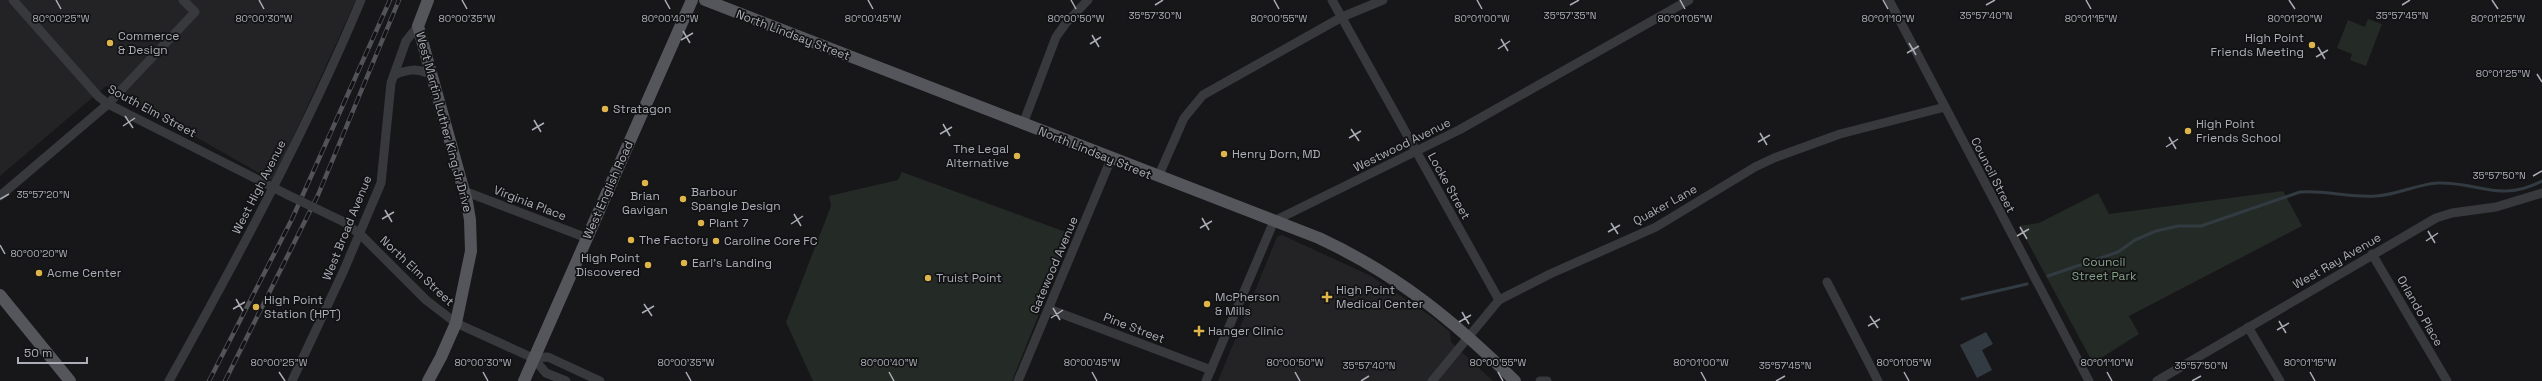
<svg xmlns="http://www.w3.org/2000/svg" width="2542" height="381" viewBox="0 0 2542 381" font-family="'Space Grotesk',sans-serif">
<rect width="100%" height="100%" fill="#171719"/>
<g fill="#232326">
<path d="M0 0H356L273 181 106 86 0 176Z"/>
<path d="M1282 235 1371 276 1432 317 1450 332 1451 342 1493 381H1218L1277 237Z"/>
</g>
<g fill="#242a25">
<path d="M2368 19 2382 24 2366 66 2350 60 2352 54 2337 48 2348 20 2365 27Z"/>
<path d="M902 172 1071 234 1012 381H813L786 322 831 206 829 196 898 180Z"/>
<path d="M2283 191 2302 226 2129 316 2139 334 2093 363 2019 226 2039 223 2098 193 2109 214Z"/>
</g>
<path fill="#333b42" d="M1986 332 1993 344 1982 350 1992 370 1977 378 1960 345Z"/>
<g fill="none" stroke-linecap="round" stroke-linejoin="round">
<g stroke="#333b42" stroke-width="3">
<path d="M2048 276 2118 252 2135 240 2156 231 2178 226H2201L2300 192C2326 190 2350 198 2376 196 2397 195 2417 184 2438 183 2481 182 2498 203 2542 181"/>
<path d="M1962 299 2027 284"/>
</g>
<g stroke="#38393d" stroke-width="9">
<path d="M13 0 98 96 108 104 288 195"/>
<path d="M1332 0 1499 300"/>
<path d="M1889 0 2089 381"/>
<path d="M394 75C409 69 417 68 431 75"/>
<path d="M1023 124 1056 37 1066 23 1088 0"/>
<path d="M1158 177 1184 118 1203 95 1342 17 1383 0"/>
<path d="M464 191 587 238"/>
<path d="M0 196 108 104 195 12 183 0"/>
<path d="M344 222 362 236 426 300 456 323 533 358 546 373 566 381"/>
<path d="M2372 254 2447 381"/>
<path d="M1827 282 1878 381"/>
<path d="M1049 309 1211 370"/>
<path d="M2248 327 2280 381"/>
<path d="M533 358 548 357 600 381"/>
<path d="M169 381C238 257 306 131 361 0"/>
<path d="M292 381 344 270 381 183 391 83 406 41 418 26"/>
<path d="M1018 381 1111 159"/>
<path d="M1206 381 1274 221 1459 130 1689 0"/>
<path d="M1432 381 1499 300 1550 274 1656 227 1755 167 1774 158 1840 134 1945 107"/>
<path d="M1540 381H1547"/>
<path d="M2157 381 2436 218 2452 213 2496 207 2542 193"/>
</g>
<g stroke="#55565c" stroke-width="12">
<path d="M705 0 1319 238C1398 275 1453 320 1515 381"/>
<path d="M0 295 70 381"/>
<path d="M428 381 441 357 456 323 471 251 470 220 467 202 418 26 428 0"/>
<path d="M524 381 692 0"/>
</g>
<defs>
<g id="rail">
<path d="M209 381 292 219 390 0"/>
<path d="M225 381 318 195 399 0"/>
</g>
</defs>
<use href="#rail" stroke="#525358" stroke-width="4.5"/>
<use href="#rail" stroke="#121214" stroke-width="3" stroke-dasharray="9" stroke-linecap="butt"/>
<path stroke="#38393d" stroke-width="9" d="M288 195 344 222"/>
</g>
<path fill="none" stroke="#abaeb7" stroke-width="1.5" d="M56 0 61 9M259 0 264 9M462 0 467 9M665 0 670 9M868 0 873 9M1071 0 1076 9M1274 0 1279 9M1477 0 1482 9M1680 0 1685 9M1883 0 1888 9M2086 0 2091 9M2289 0 2295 9M2492 0 2498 9M1155 5 1163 0M1570 5 1579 0M1986 5 1995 0M2402 5 2410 0M683 31 690 43M1092 35 1099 47M1501 39 1508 51M681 40 693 33M1909 43 1916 55M1090 44 1101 37M2318 47 2325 59M1498 49 1510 41M1907 53 1919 46M2316 57 2328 50M2537 74 2542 82M125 116 133 128M534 120 541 132M943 124 950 136M123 126 135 118M1351 129 1359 141M532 130 544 123M1760 133 1767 145M940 134 952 127M2169 137 2176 149M1349 138 1361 131M1758 142 1770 135M2166 147 2178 139M2533 176 2542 171M0 199 9 194M385 210 392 222M794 214 801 226M1202 218 1209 230M382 219 394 212M1611 223 1618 234M791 224 803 216M2020 227 2027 239M1200 228 1212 221M2428 231 2435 243M1608 232 1620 225M2017 236 2029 229M2426 241 2438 233M0 245 5 254M236 299 243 311M644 304 652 316M1053 308 1060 320M233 309 245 302M1462 312 1469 324M642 313 654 306M1870 316 1878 328M1051 318 1063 310M2279 321 2286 333M1459 322 1471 315M1868 326 1880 319M2277 330 2289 323M279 372 285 381M483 372 488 381M686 372 691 381M889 372 894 381M1092 372 1097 381M1295 372 1300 381M1498 372 1503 381M1701 372 1706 381M1904 372 1909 381M2107 372 2112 381M2310 372 2315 381M1361 381 1369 376M1776 381 1785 376M2192 381 2201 376"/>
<g fill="#deb54a" stroke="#121214" stroke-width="1.5">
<circle cx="110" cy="43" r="4"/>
<circle cx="2312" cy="45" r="4"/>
<circle cx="605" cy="109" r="4"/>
<circle cx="2188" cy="131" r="4"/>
<circle cx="1224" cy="154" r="4"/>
<circle cx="1017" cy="156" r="4"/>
<circle cx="645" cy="183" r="4"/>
<circle cx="683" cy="199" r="4"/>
<circle cx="701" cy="223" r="4"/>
<circle cx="631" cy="240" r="4"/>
<circle cx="716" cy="241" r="4"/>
<circle cx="684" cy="263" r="4"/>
<circle cx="648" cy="265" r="4"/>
<circle cx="39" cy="273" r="4"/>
<circle cx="928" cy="278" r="4"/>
<path d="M1325 291h4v4h4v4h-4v4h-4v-4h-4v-4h4z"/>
<circle cx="1207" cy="304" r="4"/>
<circle cx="256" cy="307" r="4"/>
<path d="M1197 325h4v4h4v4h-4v4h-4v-4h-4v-4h4z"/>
</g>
<g text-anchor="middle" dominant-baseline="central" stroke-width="3.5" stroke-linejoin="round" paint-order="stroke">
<g font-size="12" fill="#abaeb7" stroke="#121214">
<text transform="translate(793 35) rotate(21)">North Lindsay Street</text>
<text transform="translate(152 111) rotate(28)">South Elm Street</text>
<text transform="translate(444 122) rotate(75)">West Martin Luther King Jr Drive</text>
<text transform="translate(1402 145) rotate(-26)">Westwood Avenue</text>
<text transform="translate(1095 153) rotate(22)">North Lindsay Street</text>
<text transform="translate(1993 175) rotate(63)">Council Street</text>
<text transform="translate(1449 186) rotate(61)">Locke Street</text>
<text transform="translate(259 187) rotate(-63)">West High Avenue</text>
<text transform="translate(608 190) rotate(-66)">West English Road</text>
<text transform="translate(530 203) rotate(21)">Virginia Place</text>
<text transform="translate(1665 205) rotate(-29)">Quaker Lane</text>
<text transform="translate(347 228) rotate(-68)">West Broad Avenue</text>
<text transform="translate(2337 261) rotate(-30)">West Ray Avenue</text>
<text transform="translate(1054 265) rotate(-67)">Gatewood Avenue</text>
<text transform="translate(417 271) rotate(43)">North Elm Street</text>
<text transform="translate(2420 311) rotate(60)">Orlando Place</text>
<text transform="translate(1134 328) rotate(21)">Pine Street</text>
</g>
<g font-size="12" fill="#abaeb7" stroke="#121214" text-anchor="start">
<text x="118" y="36">Commerce<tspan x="118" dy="14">&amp; Design</tspan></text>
<text x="2304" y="38" text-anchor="end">High Point<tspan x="2304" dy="14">Friends Meeting</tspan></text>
<text x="613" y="109">Stratagon</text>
<text x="2196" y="124">High Point<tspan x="2196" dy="14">Friends School</tspan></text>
<text x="1009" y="149" text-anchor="end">The Legal<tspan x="1009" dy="14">Alternative</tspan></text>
<text x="1232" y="154">Henry Dorn, MD</text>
<text x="691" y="192">Barbour<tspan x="691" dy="14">Spangle Design</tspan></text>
<text x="645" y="196" text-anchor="middle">Brian<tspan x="645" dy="14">Gavigan</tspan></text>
<text x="709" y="223">Plant 7</text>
<text x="639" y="240">The Factory</text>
<text x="724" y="241">Caroline Core FC</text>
<text x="640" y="258" text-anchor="end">High Point<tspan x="640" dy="14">Discovered</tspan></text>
<text x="692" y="263">Earl's Landing</text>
<text x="47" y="273">Acme Center</text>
<text x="936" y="278">Truist Point</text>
<text x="1336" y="290">High Point<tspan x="1336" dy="14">Medical Center</tspan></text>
<text x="1215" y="297">McPherson<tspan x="1215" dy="14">&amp; Mills</tspan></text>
<text x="264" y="300">High Point<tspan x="264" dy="14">Station (HPT)</tspan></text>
<text x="1208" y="331">Hanger Clinic</text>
</g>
<g font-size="12" fill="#84a087" stroke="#121214">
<text x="2104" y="262">Council<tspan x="2104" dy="14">Street Park</tspan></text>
</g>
</g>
<g font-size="10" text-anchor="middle" fill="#abaeb7" stroke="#121214" stroke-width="3.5" stroke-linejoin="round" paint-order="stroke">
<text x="2402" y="19">35°57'45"N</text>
<text x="1155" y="19">35°57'30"N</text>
<text x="1570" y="19">35°57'35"N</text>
<text x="1986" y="19">35°57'40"N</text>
<text x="670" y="22">80°00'40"W</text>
<text x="1482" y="22">80°01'00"W</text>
<text x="2498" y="22">80°01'25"W</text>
<text x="61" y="22">80°00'25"W</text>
<text x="264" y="22">80°00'30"W</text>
<text x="467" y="22">80°00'35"W</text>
<text x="873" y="22">80°00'45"W</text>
<text x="1076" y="22">80°00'50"W</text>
<text x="1279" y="22">80°00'55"W</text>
<text x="1685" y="22">80°01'05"W</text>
<text x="1888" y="22">80°01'10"W</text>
<text x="2091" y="22">80°01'15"W</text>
<text x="2295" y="22">80°01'20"W</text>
<text x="2503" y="77">80°01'25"W</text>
<text x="2499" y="179">35°57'50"N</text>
<text x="43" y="198">35°57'20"N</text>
<text x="39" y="257">80°00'20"W</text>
<text x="279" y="366">80°00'25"W</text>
<text x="483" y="366">80°00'30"W</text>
<text x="686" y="366">80°00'35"W</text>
<text x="889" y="366">80°00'40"W</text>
<text x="1092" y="366">80°00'45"W</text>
<text x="1295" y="366">80°00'50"W</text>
<text x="1498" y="366">80°00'55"W</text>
<text x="1701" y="366">80°01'00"W</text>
<text x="1904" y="366">80°01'05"W</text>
<text x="2107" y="366">80°01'10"W</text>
<text x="2310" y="366">80°01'15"W</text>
<text x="1369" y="369">35°57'40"N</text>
<text x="1785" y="369">35°57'45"N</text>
<text x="2201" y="369">35°57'50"N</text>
</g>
<path d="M18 357v6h69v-6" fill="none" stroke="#abaeb7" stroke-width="2"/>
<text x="24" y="357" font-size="12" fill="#abaeb7" stroke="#121214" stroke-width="3" paint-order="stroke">50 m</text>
</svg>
